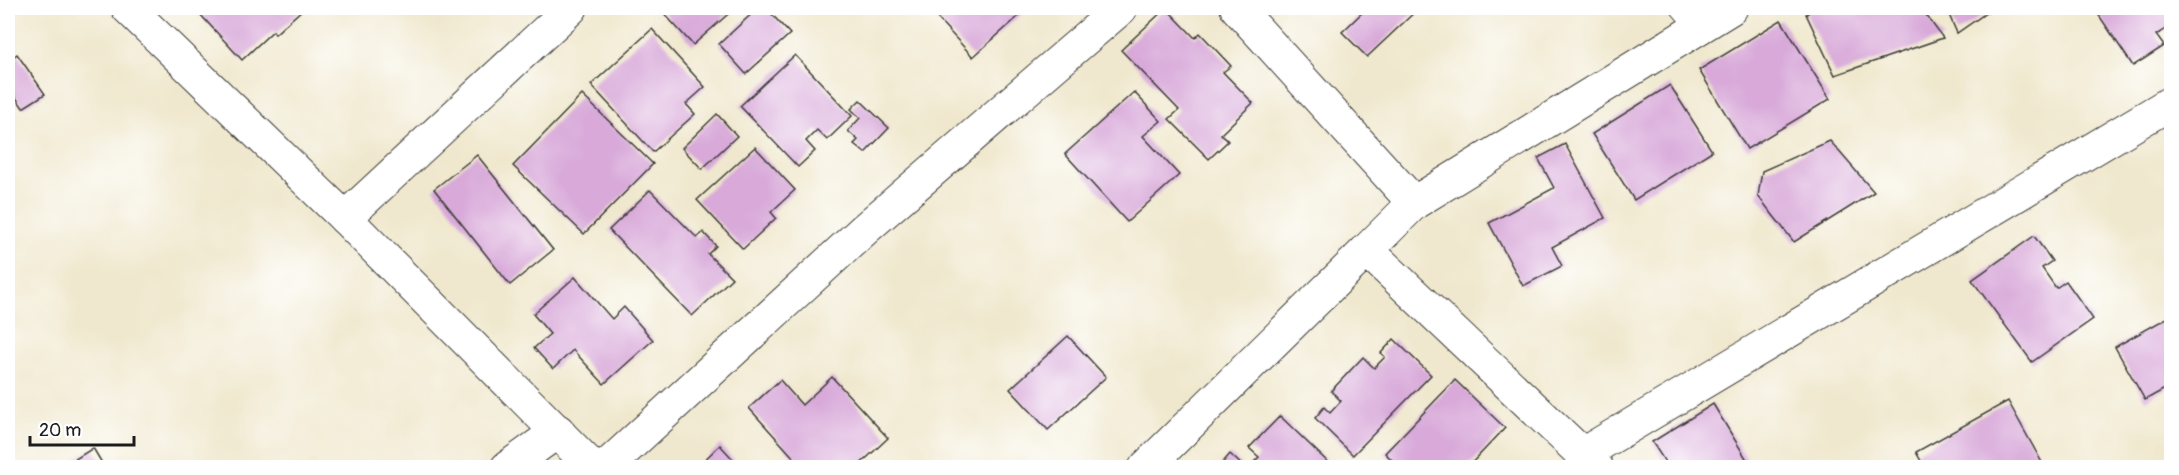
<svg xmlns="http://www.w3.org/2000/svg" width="2179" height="475" viewBox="0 0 2179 475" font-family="Pangolin,sans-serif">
<rect width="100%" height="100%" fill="#fff"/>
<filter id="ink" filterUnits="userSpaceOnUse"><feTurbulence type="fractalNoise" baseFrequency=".0167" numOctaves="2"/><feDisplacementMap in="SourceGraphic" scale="12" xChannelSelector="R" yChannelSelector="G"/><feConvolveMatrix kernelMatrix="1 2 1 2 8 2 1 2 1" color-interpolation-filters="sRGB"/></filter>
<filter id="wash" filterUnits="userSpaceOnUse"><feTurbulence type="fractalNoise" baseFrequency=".008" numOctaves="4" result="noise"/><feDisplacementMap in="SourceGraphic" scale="24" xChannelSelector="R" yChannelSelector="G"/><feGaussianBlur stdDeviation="1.35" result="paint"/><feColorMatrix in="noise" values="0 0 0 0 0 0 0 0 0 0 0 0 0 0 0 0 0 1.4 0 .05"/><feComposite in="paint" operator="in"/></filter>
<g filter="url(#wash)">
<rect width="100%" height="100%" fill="#f0e8ce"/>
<g id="blocks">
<g fill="#d8a9d9">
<path d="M203 8H304L275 34 273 31 242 60 198 12Z"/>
<path d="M659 8H735L693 45Z"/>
<path d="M758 8H766L790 34 746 74 719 44Z"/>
<path d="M928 8H1026L1027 9 973 57Z"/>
<path d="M1166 8 1195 38 1200 33 1231 66 1223 72 1253 103 1221 134 1228 141 1209 159 1169 119 1179 110 1121 50Z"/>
<path d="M1367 8H1419L1367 57 1342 32Z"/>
<path d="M1816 8H1921L1943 38 1835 75 1806 14Z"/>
<path d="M1946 8H1993L1957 33Z"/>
<path d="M2094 8H2172V25L2156 35 2164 46 2133 66Z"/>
<path d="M1781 20 1830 99 1747 149 1699 70Z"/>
<path d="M652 29 705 87 686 104 695 114 653 152 591 85Z"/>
<path d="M17 54 45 94 23 108 8 86V61Z"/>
<path d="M795 55 852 116 827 140 817 130 806 141 815 151 798 167 740 106Z"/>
<path d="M1670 85 1712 151 1634 200 1592 134Z"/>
<path d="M1134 92 1161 121 1143 136 1179 175 1127 222 1065 154Z"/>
<path d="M582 95 653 164 584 234 513 166Z"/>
<path d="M860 100 889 128 865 153 854 144 858 140 848 131 860 118 851 109Z"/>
<path d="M717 114 737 136 702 169 682 148Z"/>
<path d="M1830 141 1874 192 1794 242 1758 196 1762 171Z"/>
<path d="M1565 144 1605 218 1552 247 1562 266 1523 286 1489 223 1554 188 1538 158Z"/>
<path d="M755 147 795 190 771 212 776 218 743 249 697 200Z"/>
<path d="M477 155 553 250 510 285 434 189Z"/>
<path d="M650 190 697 238 703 232 716 246 708 254 732 278 692 316 609 230Z"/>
<path d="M2034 236 2052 261 2042 268 2056 288 2066 281 2093 319 2032 362 1972 280Z"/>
<path d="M575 277 612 319 624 307 653 340 604 384 573 350 553 369 534 348 550 334 533 314Z"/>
<path d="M2172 315V385L2145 400 2115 347Z"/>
<path d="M1068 336 1106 377 1048 430 1010 389Z"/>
<path d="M1394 339 1431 375 1353 455 1315 418 1324 407 1330 413 1341 401 1331 391 1363 357 1374 368 1385 357 1381 353Z"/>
<path d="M832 377 888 438 856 468H803L749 408 780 380 802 405Z"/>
<path d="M1455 380 1505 428 1467 468H1400L1385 453Z"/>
<path d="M2008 401 2045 468H1925L1916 452Z"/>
<path d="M1713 404 1752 468H1669L1652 442Z"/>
<path d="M1280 416 1334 468H1248L1259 457 1249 448Z"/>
<path d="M720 445 741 468H696Z"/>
<path d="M93 448 105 468H61Z"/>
<path d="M1230 454 1245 468H1218Z"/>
</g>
</g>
</g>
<g filter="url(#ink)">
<use href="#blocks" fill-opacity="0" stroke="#3c3b37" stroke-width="1.5"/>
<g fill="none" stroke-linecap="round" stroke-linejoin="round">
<defs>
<path id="service" d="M1681 8 1698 28"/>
<g id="minor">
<path d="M128 8 345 218 593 468"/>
<path d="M1237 8 1414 203"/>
<path d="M345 218 571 8"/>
<path d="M1583 454 2172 102"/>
<path d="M507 468 558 431"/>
<path d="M605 468 866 228 1121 8"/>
<path d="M1145 468 1367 250"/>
<path d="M1597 468 1367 250 1414 203 1731 8"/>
</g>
</defs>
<use href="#service" stroke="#3c3b37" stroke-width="22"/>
<use href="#minor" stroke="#3c3b37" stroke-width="35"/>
<use href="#service" stroke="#fff" stroke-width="20"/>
<use href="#minor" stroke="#fff" stroke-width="33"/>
</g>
</g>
<rect width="2179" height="475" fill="none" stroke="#fff" stroke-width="30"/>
<path d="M30 436v9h104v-9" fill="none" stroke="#1c1c1c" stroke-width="3"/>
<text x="39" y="436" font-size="18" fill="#1c1c1c" stroke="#ffffff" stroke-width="4.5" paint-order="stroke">20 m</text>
</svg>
